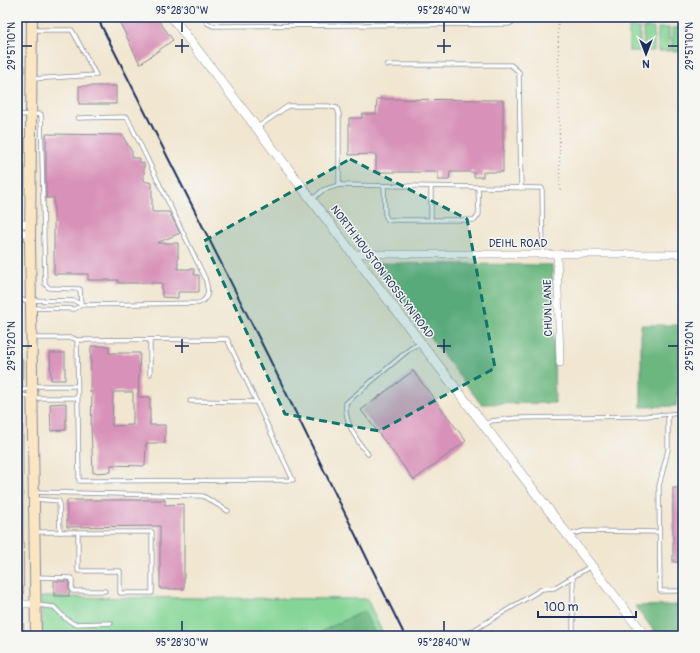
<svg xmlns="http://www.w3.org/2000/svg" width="700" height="653" viewBox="0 0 700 653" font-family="Pangolin,sans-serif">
<rect width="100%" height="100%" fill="#f6f6f2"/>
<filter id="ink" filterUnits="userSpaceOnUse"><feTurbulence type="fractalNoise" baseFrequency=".025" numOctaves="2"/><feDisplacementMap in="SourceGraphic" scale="8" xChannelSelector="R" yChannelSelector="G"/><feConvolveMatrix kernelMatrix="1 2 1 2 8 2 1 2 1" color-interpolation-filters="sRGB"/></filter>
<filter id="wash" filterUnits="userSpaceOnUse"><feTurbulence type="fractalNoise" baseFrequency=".012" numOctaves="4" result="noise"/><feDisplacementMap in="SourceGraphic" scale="16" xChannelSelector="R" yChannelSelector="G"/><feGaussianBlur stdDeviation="0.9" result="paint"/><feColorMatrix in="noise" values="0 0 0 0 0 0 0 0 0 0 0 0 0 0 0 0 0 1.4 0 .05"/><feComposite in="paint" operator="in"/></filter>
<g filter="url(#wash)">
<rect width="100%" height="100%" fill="#f1e6d0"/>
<g fill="#85d696" stroke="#50827a">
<rect x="629" y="28" width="11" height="23"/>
<path d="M643 28H654V51H644Z"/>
<rect x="658" y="28" width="11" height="23"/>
<rect x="672" y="28" width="11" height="23"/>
<path d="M41 597 367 599 384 636H42Z"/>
</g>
<g fill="#6cb77f" stroke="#44736e">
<path d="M373 263 552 265 555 403 481 404Z"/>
<path d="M641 325H683V337L679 346V363L681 375 676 406 641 407Z"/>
<path d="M683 605V636H658L635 606Z"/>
<path d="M364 611 376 636H322V631Z"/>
</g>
<g id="blocks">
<g fill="#d891b8" fill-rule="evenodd">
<path d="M117 17H156L173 40 140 64Z"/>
<rect x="79" y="86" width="37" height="18"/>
<path d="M377 99 503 100V172H483V177H474V172H450L449 180H438V172H376V154L349 155V118H362V114H376Z"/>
<path d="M46 134 122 135 132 152V158H140V163H144V181L152 183V212H169L180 233 157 243H178V269H194V275H199V292H178V298L162 297V283H118V280H88V274H54V198H46Z"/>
<path d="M91 346H109V353H140L138 397H150V425H165V443H146L145 466 111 465V472L93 473 91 426 92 392H90ZM113 392H133V425L112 426Z"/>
<path d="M50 353H65V380H51Z"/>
<path d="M413 371 466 441 414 480 361 410Z"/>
<path d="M66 403V430L51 431 50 404Z"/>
<rect x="673" y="488" width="10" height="74"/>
<path d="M67 500H165V505L184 504V589H160V526L67 527Z"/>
<rect x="54" y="581" width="15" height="15"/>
</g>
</g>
</g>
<g filter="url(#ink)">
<use href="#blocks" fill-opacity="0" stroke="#868a97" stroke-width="1"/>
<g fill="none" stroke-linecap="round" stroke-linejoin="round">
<defs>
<g id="service">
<path d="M204 17 207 23 213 26 509 24 514 21 515 17"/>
<path d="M387 65H511L519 72 521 188"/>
<path d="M32 79 96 75 72 30H33"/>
<path d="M17 115 41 114 45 284 49 288 80 289 81 305 199 303C211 298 208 289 205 278L127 117 78 118"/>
<path d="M258 127 288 106H328L337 108 339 114V185L323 190 313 199"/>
<path d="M339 185 542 188 543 254"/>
<path d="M384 186 385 215 388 220H475L479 214 478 187"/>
<path d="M431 187V220"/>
<path d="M17 300 75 301 81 305 75 309 31 308"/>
<path d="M33 338H73L77 340 227 339 293 480 79 481 77 340"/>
<path d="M150 340V374"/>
<path d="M18 393 32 386H77"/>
<path d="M19 394 33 398H77"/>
<path d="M190 401 257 402"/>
<path d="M668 415V450L659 486 660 591H683"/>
<path d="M485 425 491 421 516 418 646 416 683 413"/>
<path d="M368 454C356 440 344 422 346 403L411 348 421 343"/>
<path d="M34 492 203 496 228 511"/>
<path d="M35 499 59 501 60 532H35"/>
<path d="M60 532H78V571H120V593H152V532H78"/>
<path d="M569 535 584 531 659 532"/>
<path d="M36 577 72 578V591H105"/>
<path d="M37 605 54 607 65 618 74 624 111 623"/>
<path d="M464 636 542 589 554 588 591 566"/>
<path d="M573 636V577"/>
</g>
<g id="minor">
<path d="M17 224H30"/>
<path d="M17 233H30"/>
<path d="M354 254H683"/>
<path d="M557 254 560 363"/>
<path d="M17 604H35"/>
</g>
<path id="tertiary" d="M172 17 645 636"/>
<g id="secondary">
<path d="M32 17 30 243 36 636"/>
<path d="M17 361 18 636"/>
</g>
</defs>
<use href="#service" stroke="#868a97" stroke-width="5"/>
<use href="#minor" stroke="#868a97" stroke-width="8"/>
<use href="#tertiary" stroke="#868a97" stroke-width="10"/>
<use href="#secondary" stroke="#868a97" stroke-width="12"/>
<g stroke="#868a97" stroke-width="1" stroke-dasharray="1 3" stroke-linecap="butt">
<path d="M558 17 560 190"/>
<path d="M111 629V636"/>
<path d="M165 634 166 636"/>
<path d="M289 636C298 630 309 626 316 636"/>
</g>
<use href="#service" stroke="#fff" stroke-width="3.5"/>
<use href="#minor" stroke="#fff" stroke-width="7"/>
<use href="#tertiary" stroke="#fff" stroke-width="9"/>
<use href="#secondary" stroke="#fbe6c4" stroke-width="10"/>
<path stroke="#1b2f5e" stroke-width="2" d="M97 17 268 356 405 636"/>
</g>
</g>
<path fill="#0f766e" fill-opacity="0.2" stroke="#0f766e" stroke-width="3" stroke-dasharray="8 5" stroke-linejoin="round" d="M350 159 467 219 495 368 379 431 285 414 204 241Z"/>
<path fill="none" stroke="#1b2f5e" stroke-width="1.5" d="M182 22V32M444 22V32M182 39V53M444 39V53M22 46H32M175 46H189M437 46H451M668 46H678M182 339V353M444 339V353M22 346H32M175 346H189M437 346H451M668 346H678M182 621V631M444 621V631"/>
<g text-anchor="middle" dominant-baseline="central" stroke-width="3" stroke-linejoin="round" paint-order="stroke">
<g font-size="11" fill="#1b2f5e" stroke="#f6f6f2">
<text x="518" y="243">DEIHL ROAD</text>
<text transform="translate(382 272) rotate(53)">NORTH HOUSTON ROSSLYN ROAD</text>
<text transform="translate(548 308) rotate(-91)">CHUN LANE</text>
</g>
</g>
<rect width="700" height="653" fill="none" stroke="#f6f6f2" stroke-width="44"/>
<g transform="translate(646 54) rotate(180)" stroke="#f6f6f2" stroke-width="3" paint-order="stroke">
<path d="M0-3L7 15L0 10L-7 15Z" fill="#1b2f5e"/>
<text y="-6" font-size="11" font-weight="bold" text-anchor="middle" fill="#1b2f5e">N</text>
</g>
<path d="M538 611v6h98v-6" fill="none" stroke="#1b2f5e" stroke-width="2"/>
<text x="544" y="611" font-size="12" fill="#1b2f5e" stroke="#f6f6f2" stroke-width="3" paint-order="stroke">100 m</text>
<rect x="22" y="22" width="656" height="609" fill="none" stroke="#1b2f5e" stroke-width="1.5"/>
<g font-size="10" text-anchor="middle" fill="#1b2f5e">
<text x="182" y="14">95°28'30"W</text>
<text x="444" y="14">95°28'40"W</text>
<text transform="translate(689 46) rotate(-90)" y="4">29°51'10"N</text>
<text transform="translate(11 46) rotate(-90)" y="4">29°51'10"N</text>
<text transform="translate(689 346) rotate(-90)" y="4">29°51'20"N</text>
<text transform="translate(11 346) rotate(-90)" y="4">29°51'20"N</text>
<text x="182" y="646">95°28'30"W</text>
<text x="444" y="646">95°28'40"W</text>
</g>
</svg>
